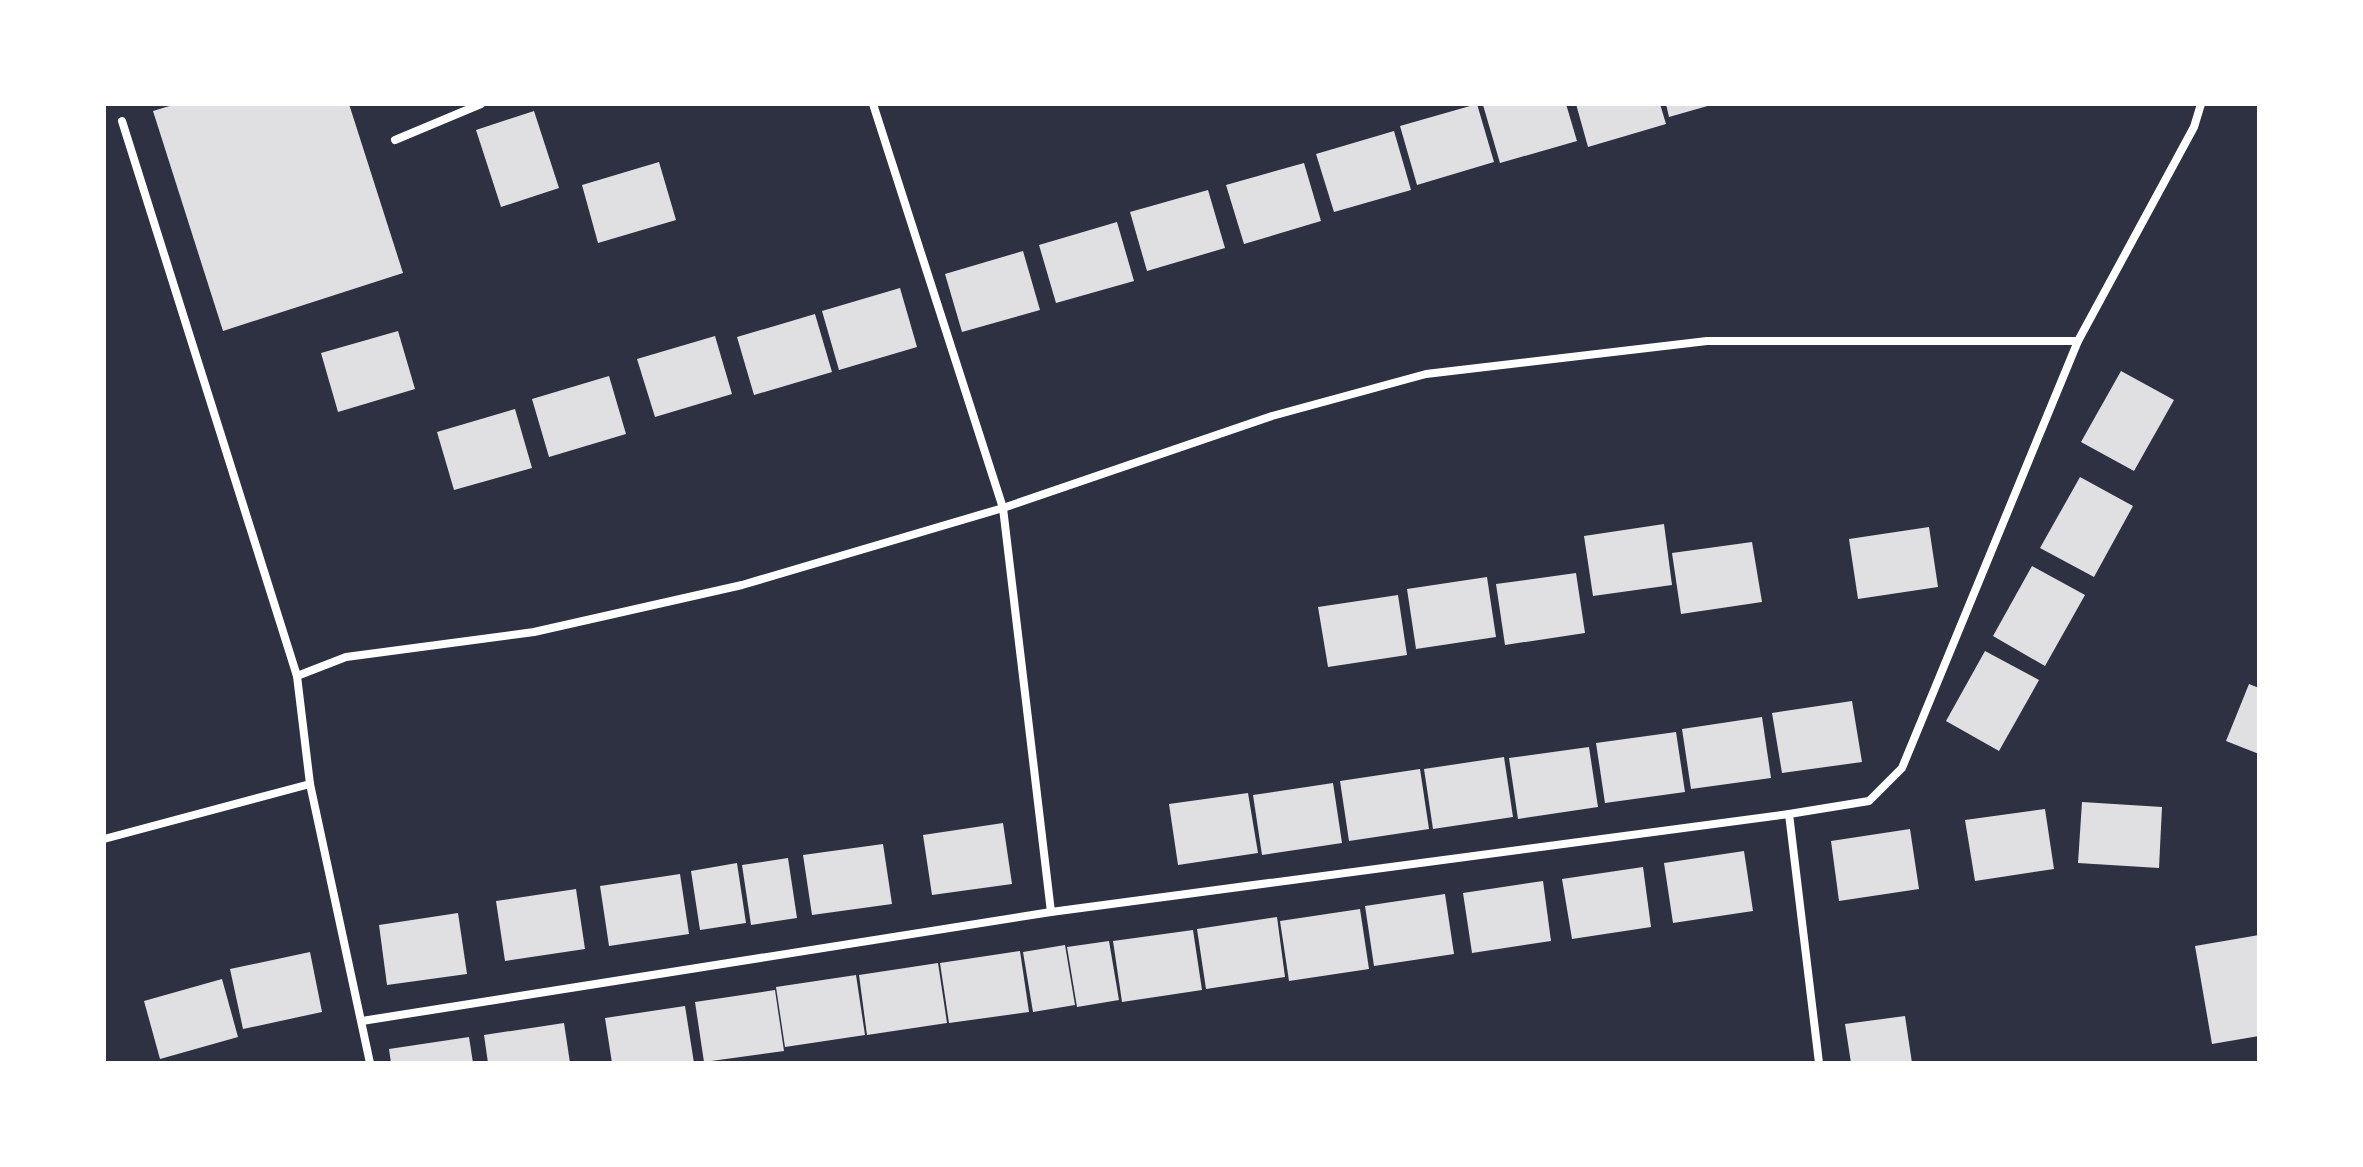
<svg xmlns="http://www.w3.org/2000/svg" width="2363" height="1167" viewBox="0 0 2363 1167" font-family="'Noto Sans',sans-serif">
<rect width="100%" height="100%" fill="#2d3142"/>
<g fill="#e0e0e3">
<path d="M176 104H349L403 273 223 331 153 111Z"/>
<path d="M1477 104 1494 162 1417 185 1400 126Z"/>
<path d="M1566 104 1577 141 1500 163 1483 105Z"/>
<path d="M1576 104H1660L1666 124 1588 147Z"/>
<path d="M1666 104H1711V105L1669 117Z"/>
<path d="M534 111 559 188 501 207 476 130Z"/>
<path d="M1394 131 1411 190 1334 212 1316 154Z"/>
<path d="M659 162 676 220 598 243 582 185Z"/>
<path d="M1304 163 1321 221 1244 244 1226 185Z"/>
<path d="M1208 190 1225 248 1147 271 1130 212Z"/>
<path d="M1117 222 1134 281 1056 303 1039 245Z"/>
<path d="M1023 251 1040 310 962 332 945 274Z"/>
<path d="M900 288 917 347 839 370 822 311Z"/>
<path d="M815 314 832 372 754 395 737 337Z"/>
<path d="M398 331 415 389 338 412 321 353Z"/>
<path d="M715 336 732 394 655 417 637 359Z"/>
<path d="M2121 371 2174 400 2134 471 2081 442Z"/>
<path d="M609 376 626 434 549 457 532 399Z"/>
<path d="M515 409 532 468 454 490 437 432Z"/>
<path d="M2080 477 2133 506 2094 577 2040 548Z"/>
<path d="M1664 524 1672 585 1593 596 1584 536Z"/>
<path d="M1929 527 1938 587 1858 599 1849 539Z"/>
<path d="M1752 542 1762 602 1681 614 1672 553Z"/>
<path d="M2032 566 2085 595 2045 666 1993 636Z"/>
<path d="M1576 573 1585 633 1505 645 1496 584Z"/>
<path d="M1487 577 1496 637 1416 649 1407 589Z"/>
<path d="M1398 595 1407 655 1328 667 1318 607Z"/>
<path d="M1985 651 2039 680 1999 751 1946 721Z"/>
<path d="M2249 684 2259 688V754L2226 741Z"/>
<path d="M1852 701 1862 762 1782 773 1772 713Z"/>
<path d="M1762 717 1771 778 1691 789 1682 729Z"/>
<path d="M1676 732 1685 792 1605 803 1596 743Z"/>
<path d="M1589 747 1598 807 1518 819 1509 758Z"/>
<path d="M1504 757 1513 817 1433 829 1424 769Z"/>
<path d="M1420 769 1429 829 1349 841 1340 781Z"/>
<path d="M1333 783 1342 843 1262 855 1253 795Z"/>
<path d="M1248 793 1258 853 1178 865 1169 804Z"/>
<path d="M2082 802 2162 807 2159 868 2078 863Z"/>
<path d="M2045 809 2054 869 1975 881 1965 820Z"/>
<path d="M1003 823 1012 884 932 895 923 835Z"/>
<path d="M1910 829 1919 889 1839 901 1831 841Z"/>
<path d="M883 844 892 904 812 915 803 855Z"/>
<path d="M1744 851 1753 911 1673 923 1664 863Z"/>
<path d="M788 858 797 918 751 925 742 865Z"/>
<path d="M737 863 746 923 700 930 691 871Z"/>
<path d="M1643 867 1651 927 1572 939 1562 879Z"/>
<path d="M680 874 689 934 609 946 600 886Z"/>
<path d="M1543 881 1551 941 1472 953 1463 893Z"/>
<path d="M576 889 585 949 505 961 496 901Z"/>
<path d="M1445 894 1454 954 1374 966 1365 906Z"/>
<path d="M1360 909 1369 969 1289 981 1280 921Z"/>
<path d="M458 913 467 974 387 985 379 925Z"/>
<path d="M1277 917 1285 977 1206 989 1197 929Z"/>
<path d="M1193 930 1202 990 1122 1002 1113 941Z"/>
<path d="M2259 935V1036L2212 1044 2195 946Z"/>
<path d="M1109 941 1119 1000 1077 1007 1067 947Z"/>
<path d="M1065 945 1075 1005 1033 1012 1023 952Z"/>
<path d="M1020 951 1029 1012 949 1023 940 963Z"/>
<path d="M310 952 322 1012 243 1029 230 969Z"/>
<path d="M938 963 947 1023 867 1035 859 975Z"/>
<path d="M856 975 865 1035 785 1047 776 987Z"/>
<path d="M222 979 238 1037 160 1059 144 1001Z"/>
<path d="M775 990 784 1051 704 1062 695 1002Z"/>
<path d="M685 1006 694 1063H612L605 1018Z"/>
<path d="M1905 1016 1912 1063H1851L1845 1024Z"/>
<path d="M564 1023 570 1063H488L484 1035Z"/>
<path d="M469 1037 473 1063H391L389 1049Z"/>
</g>
<g fill="none" stroke-linecap="round" stroke-linejoin="round">
<g stroke="#fff" stroke-width="8">
<path d="M873 104 1003 508 1051 912"/>
<path d="M122 121 297 676 310 784 370 1063"/>
<path d="M395 140 481 104"/>
<path d="M297 676 346 657 534 632 742 585 1003 508 1272 416 1426 374 1707 341H2078"/>
<path d="M1789 814 1819 1063"/>
<path d="M104 839 310 784"/>
<path d="M362 1021 1051 912 1789 814 1869 801 1902 768 2078 341 2194 127 2201 104"/>
</g>
</g>
<rect width="2363" height="1167" fill="none" stroke="#ffffff" stroke-width="212"/>
</svg>
